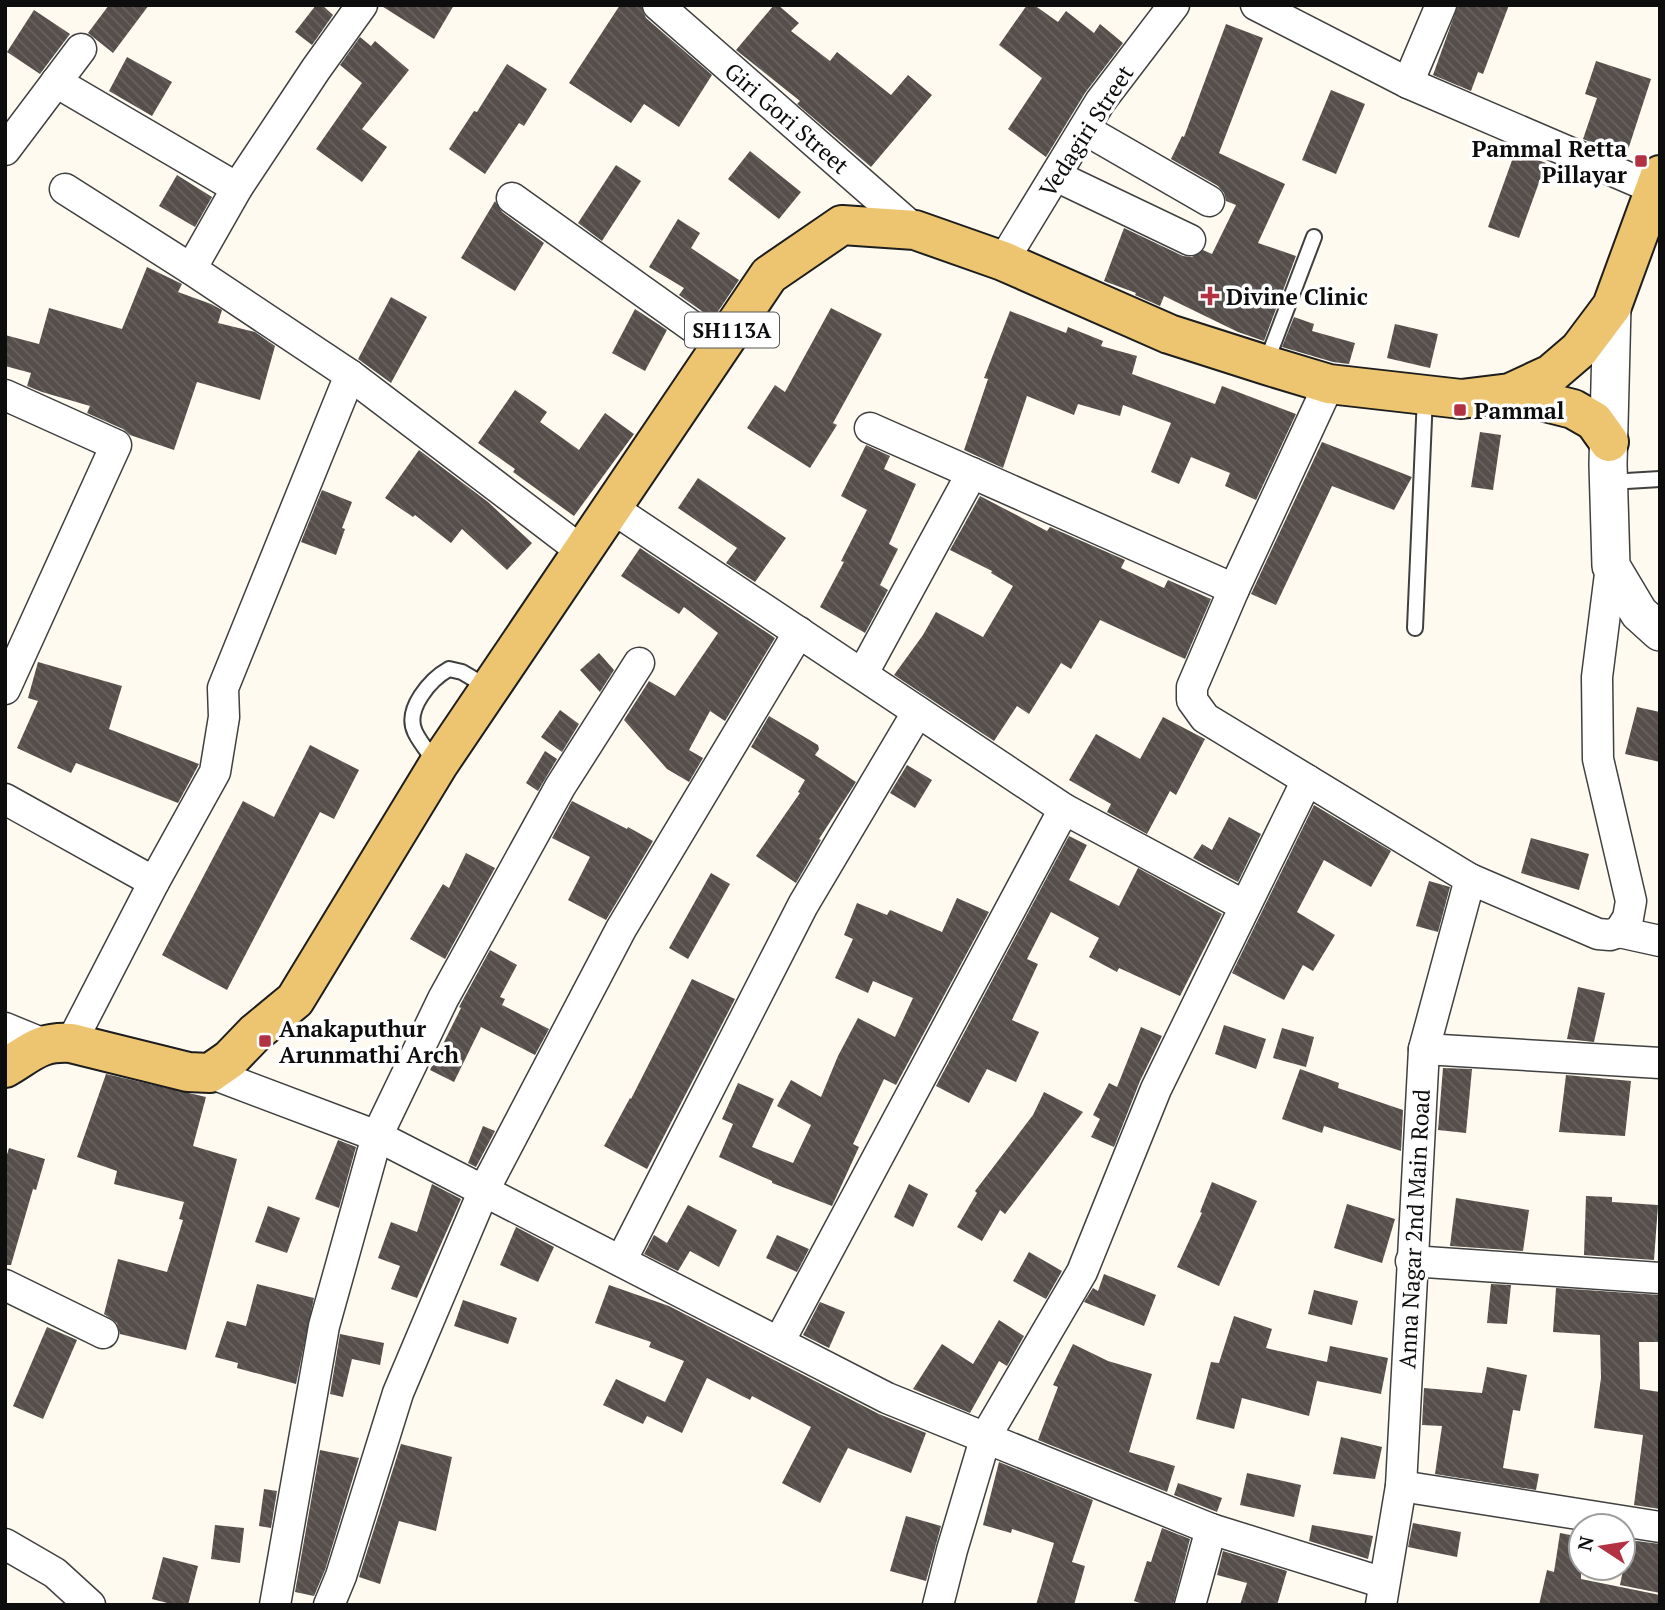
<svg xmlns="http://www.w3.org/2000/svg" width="1665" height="1610" viewBox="0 0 1665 1610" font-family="'PT Serif',serif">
<defs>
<pattern id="building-back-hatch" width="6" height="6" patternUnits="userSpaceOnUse" patternTransform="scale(1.75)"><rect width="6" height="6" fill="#554e4b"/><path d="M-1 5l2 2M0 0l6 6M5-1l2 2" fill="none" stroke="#686360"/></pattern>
</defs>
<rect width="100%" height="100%" fill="#fefaef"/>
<g fill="url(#building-back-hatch)">
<path d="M109 5H149L113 53 88 33Z"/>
<path d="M316 5H322L333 15 312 45 295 32Z"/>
<path d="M380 5H454L434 39Z"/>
<path d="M620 5H641L646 18 712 75 679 127 644 104 631 123 569 83Z"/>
<path d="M774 5H778L799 23 791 31 830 61 837 52 891 95 908 75 932 95 871 167 797 104 800 101 736 50Z"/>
<path d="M1027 5H1034L1058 22 1066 11 1094 33 1100 24 1123 43 1085 93 1046 157 1008 129 1042 78 999 45Z"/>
<path d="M1458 5H1509L1483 74 1478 72 1471 91 1433 75Z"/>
<path d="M34 10 70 34 40 74 7 52Z"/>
<path d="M1226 24 1263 38 1219 153 1285 184 1258 243 1296 256 1264 341 1238 332 1164 296 1160 306 1135 295 1136 293 1104 281 1124 228 1183 256 1192 257 1203 250 1212 254 1236 205 1226 201 1224 193 1218 186 1171 159 1182 136 1184 137Z"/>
<path d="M360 37 371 46 375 41 409 70 362 129 387 147 362 182 316 149 362 83 340 65Z"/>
<path d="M127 57 172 82 152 116 109 91Z"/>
<path d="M1596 61 1651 79 1626 156 1583 139 1597 98 1585 94Z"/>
<path d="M507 64 547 89 524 126 519 123 485 174 449 149 474 111 477 112Z"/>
<path d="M1331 90 1365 104 1336 174 1302 160Z"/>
<path d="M750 151 801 192 779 219 728 179Z"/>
<path d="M1515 152 1546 163 1519 238 1488 227Z"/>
<path d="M616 165 641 181 602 241 578 223Z"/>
<path d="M177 175 212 197 195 227 159 206Z"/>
<path d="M495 201 502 212 544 243 515 291 461 258Z"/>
<path d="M678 219 700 233 691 248 739 280 713 319 679 295 684 288 649 267Z"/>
<path d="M147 267 182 284 178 292 211 304 222 310 218 323 255 332 275 346 260 400 197 382 174 450 130 435 123 429 87 413 90 406 42 392 27 386 31 373 5 366V335L39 344 49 308 122 329Z"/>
<path d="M391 297 427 317 391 383 358 359Z"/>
<path d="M831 308 882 334 833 423 837 425 810 468 747 428 775 385 785 392Z"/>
<path d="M635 309 667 330 645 371 612 353Z"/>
<path d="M1010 311 1066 333 1068 327 1103 341 1101 346 1137 356 1132 374 1215 404 1222 386 1296 414 1256 500 1225 486 1230 473 1191 457 1179 484 1151 472 1171 423 1123 405 1120 416 1078 404 1074 415 1027 396 1003 468 964 450 988 379 984 378Z"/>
<path d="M1294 317 1314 324 1312 331 1355 343 1349 364 1333 362 1282 347Z"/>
<path d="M1395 324 1438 334 1430 368 1387 358Z"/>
<path d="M515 390 547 412 540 422 579 450 605 413 634 434 574 516 513 472 515 469 478 443Z"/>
<path d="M1480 432 1501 435 1493 490 1471 487Z"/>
<path d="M1322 442 1412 477 1394 510 1332 486 1276 605 1251 594Z"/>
<path d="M866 445 890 456 884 469 916 484 889 544 898 549 880 585 888 590 865 633 820 607 844 562 841 561 867 510 841 496Z"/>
<path d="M419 450 488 502 532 543 507 570 462 529 451 543 415 515 413 517 385 498Z"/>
<path d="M698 478 786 538 755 582 726 563 737 548 678 508Z"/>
<path d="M322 490 352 502 342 528 345 529 336 555 301 542Z"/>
<path d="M980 496 1047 531 1050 527 1125 560 1121 568 1164 588 1168 580 1211 599 1185 659 1100 620 1071 669 1061 663 1029 714 1017 706 994 741 894 675 923 635 936 612 983 637 1013 586 991 573 992 571 950 550Z"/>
<path d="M640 548 775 638 725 721 710 711 689 750 703 758 689 782 667 769 624 720 649 681 675 696 718 633 684 607 679 614 621 576Z"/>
<path d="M599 653 614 670 600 692 580 670Z"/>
<path d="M38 662 122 686 109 729 199 764 178 803 76 763 71 773 17 748 38 701 28 698Z"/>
<path d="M1637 707 1660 712V762L1625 754Z"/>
<path d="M560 710 579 724 562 752 541 737Z"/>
<path d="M769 716 818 745 819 749 815 755 856 782 819 839 821 840 796 883 756 856 800 793 798 792 805 780 751 747Z"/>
<path d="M1163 717 1205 739 1176 795 1170 791 1147 834 1107 812 1111 804 1069 780 1096 734 1140 759Z"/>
<path d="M310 745 359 770 334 819 320 812 227 990 162 955 243 801 274 817Z"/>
<path d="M545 751 557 759 538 791 526 783Z"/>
<path d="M907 765 932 780 915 808 890 793Z"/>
<path d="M572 801 627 829 628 827 653 841 606 920 568 900 590 857 552 838Z"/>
<path d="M1314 805 1391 851 1371 887 1324 860 1297 912 1335 935 1313 971 1303 965 1284 1000 1232 973Z"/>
<path d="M1229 817 1261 834 1238 882 1193 858 1202 844 1212 850Z"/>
<path d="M1069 836 1087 845 1069 880 1119 906 1138 868 1222 914 1180 996 1119 968 1117 972 1089 957 1099 938 1051 912 1027 959 1038 964 1012 1020 1039 1032 1016 1082 987 1069 969 1103 936 1086Z"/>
<path d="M1531 838 1589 854 1579 890 1521 873Z"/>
<path d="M466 853 495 868 445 959 410 939 443 884 449 888Z"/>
<path d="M711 873 730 884 688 959 669 948Z"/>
<path d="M1429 881 1450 887 1438 932 1416 926Z"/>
<path d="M957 898 989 912 896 1085 884 1079 853 1144 859 1147 832 1206 772 1183V1181L719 1157 733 1124 722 1119 738 1083 774 1099 752 1147 793 1163 811 1125 777 1106 791 1080 821 1097 838 1056 858 1018 895 1037 913 998 873 981 868 993 835 978 853 939 844 935 857 903 887 915 890 910 942 932Z"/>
<path d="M490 950 517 965 500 997 505 999 502 1005 549 1029 535 1055 481 1027 454 1082 430 1070 461 1008 459 1007Z"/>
<path d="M692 979 735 999 647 1169 604 1146 630 1098 631 1099Z"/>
<path d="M1578 987 1605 993 1594 1042 1567 1039Z"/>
<path d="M1224 1025 1266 1039 1256 1069 1215 1054Z"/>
<path d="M1141 1027 1162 1036 1140 1081 1114 1147 1091 1137 1100 1119 1093 1115 1109 1083 1117 1087Z"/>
<path d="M1282 1028 1314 1037 1306 1067 1273 1058Z"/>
<path d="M1443 1068 1472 1069 1466 1133 1438 1130Z"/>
<path d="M1300 1069 1339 1083 1338 1088 1403 1110 1401 1151 1324 1126 1322 1133 1282 1119Z"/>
<path d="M106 1074 206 1097 193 1146 237 1159 186 1350 120 1334 117 1323 104 1314 118 1259 167 1272 183 1220 179 1219 184 1202 114 1184 117 1171 77 1157Z"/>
<path d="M1566 1075 1631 1081 1625 1136 1559 1132Z"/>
<path d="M1044 1092 1083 1112 1005 1214 1000 1210 982 1241 957 1227 977 1193 975 1191 1033 1115Z"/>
<path d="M483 1126 495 1131 476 1167 468 1163Z"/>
<path d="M338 1140 356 1147 339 1208 315 1199Z"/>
<path d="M9 1148 45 1159 36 1190 33 1189 11 1265H5V1161Z"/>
<path d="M1212 1182 1257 1201 1219 1286 1177 1267 1202 1213 1200 1212Z"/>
<path d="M432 1184 461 1199 417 1298 391 1289 400 1266 378 1258 391 1222 417 1232Z"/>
<path d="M909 1184 928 1194 913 1227 894 1217Z"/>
<path d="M1586 1196 1612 1197V1202L1658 1205 1654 1260 1584 1255Z"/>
<path d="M1456 1198 1529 1210 1523 1251 1450 1246Z"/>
<path d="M1347 1204 1395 1219 1382 1263 1334 1248Z"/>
<path d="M688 1205 737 1230 719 1267 690 1251 678 1271 644 1254 654 1235 667 1243Z"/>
<path d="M268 1206 300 1218 287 1253 255 1242Z"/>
<path d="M516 1227 554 1247 538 1282 500 1265Z"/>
<path d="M777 1235 809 1249 797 1272 766 1258Z"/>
<path d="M1029 1252 1062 1271 1046 1299 1013 1281Z"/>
<path d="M1104 1274 1156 1295 1144 1326 1084 1302 1093 1288 1098 1291Z"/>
<path d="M257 1284 314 1298 296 1384 237 1368 238 1363 215 1357 227 1321 246 1326Z"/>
<path d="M1491 1284 1511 1285 1507 1324 1487 1323Z"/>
<path d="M609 1285 669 1306 879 1414 926 1433 911 1473 848 1448 820 1503 782 1483 811 1427 752 1396 750 1400 707 1378 682 1433 647 1416 643 1424 603 1405 616 1379 665 1402 684 1361 649 1347 651 1342 595 1323Z"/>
<path d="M1556 1288 1660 1295V1342H1639L1640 1389 1660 1392V1509L1634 1505 1643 1435 1594 1428 1601 1378 1600 1335 1553 1332Z"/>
<path d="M1314 1290 1358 1301 1352 1325 1308 1314Z"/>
<path d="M463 1300 517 1318 508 1344 454 1326Z"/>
<path d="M820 1302 845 1312 829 1348 803 1335Z"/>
<path d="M1234 1316 1272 1329 1266 1348 1327 1362 1330 1346 1388 1358 1381 1394 1317 1381 1309 1416 1242 1398 1234 1429 1196 1419 1211 1362 1219 1363Z"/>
<path d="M999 1320 1024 1336 1007 1366 999 1361 970 1413 913 1389 942 1344 973 1364Z"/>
<path d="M47 1327 77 1340 43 1419 13 1406Z"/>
<path d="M340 1334 384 1343 380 1365 352 1359 343 1397 330 1394Z"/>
<path d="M1073 1344 1108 1361 1152 1374 1129 1452 1175 1466 1167 1492 1038 1440 1058 1387 1053 1385Z"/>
<path d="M1487 1367 1527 1375 1520 1411 1513 1410 1503 1468 1539 1474 1536 1490 1435 1474 1442 1426 1422 1425 1424 1388 1482 1393Z"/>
<path d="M1341 1437 1382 1447 1375 1479 1333 1474Z"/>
<path d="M401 1444 452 1457 436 1531 399 1521 380 1584 359 1577Z"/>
<path d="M320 1450 359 1458 325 1570 314 1596 295 1592Z"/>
<path d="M999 1462 1093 1500 1072 1562 1085 1566 1074 1605H1036L1054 1543 1012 1529 1011 1533 983 1525Z"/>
<path d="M1247 1473 1301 1485 1294 1517 1240 1505Z"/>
<path d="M1178 1483 1222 1498 1217 1512 1174 1495Z"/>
<path d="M264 1489 277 1491 271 1528 259 1526Z"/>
<path d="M906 1516 941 1526 926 1581 890 1571Z"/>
<path d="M1413 1523 1461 1532 1457 1557 1408 1547Z"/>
<path d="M215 1525 244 1528 240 1563 211 1559Z"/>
<path d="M1312 1525 1373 1536 1368 1559 1309 1541Z"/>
<path d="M1162 1528 1190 1539 1173 1605H1146L1134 1601 1147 1561 1151 1562Z"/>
<path d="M1560 1533 1581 1537V1579L1660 1595 1659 1605H1539L1547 1570 1554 1572Z"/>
<path d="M1629 1540 1660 1544V1593L1620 1585Z"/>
<path d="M1223 1551 1287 1571 1277 1605H1240L1247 1583 1217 1575Z"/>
<path d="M163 1557 198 1566 188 1605H175L152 1599Z"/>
</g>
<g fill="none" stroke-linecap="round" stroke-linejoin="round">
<defs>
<g id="service">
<path d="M1266 363 1314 237"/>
<path d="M1610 482 1660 479"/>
<path d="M1415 628 1425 396"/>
<path d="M437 764C430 754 420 743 415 732 404 709 431 679 449 669L462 672 489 688"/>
</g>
<g id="minor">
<path d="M658 5 915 230"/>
<path d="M1256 5 1408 83 1655 189"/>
<path d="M56 82 237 188"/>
<path d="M1408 83 1441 5"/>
<path d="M1084 129 1209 201"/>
<path d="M5 150 81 49"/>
<path d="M1056 176 1190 240"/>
<path d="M65 189 191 269 350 375 583 552"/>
<path d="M512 198 721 347"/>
<path d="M1003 261 1100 102 1174 5"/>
<path d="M191 269 237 188 316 69 362 5"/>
<path d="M1329 384 1234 589 1192 687V700L1205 718 1470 879 1598 934 1610 935 1619 932 1628 918 1631 901 1598 759 1597 677 1611 566"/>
<path d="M5 395 116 445 5 689"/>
<path d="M870 428 1234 589"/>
<path d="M612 508 1064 809 1245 906"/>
<path d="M863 673 972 473"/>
<path d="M5 799 154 882 71 1043"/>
<path d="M154 882 215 772 224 717 223 688 350 375"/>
<path d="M1619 932 1660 941"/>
<path d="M5 1028 44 1044"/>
<path d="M1424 1049 1660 1063"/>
<path d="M210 1073 377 1136 887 1398 1211 1529 1384 1583"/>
<path d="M621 1261 803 905 917 713"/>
<path d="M1411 1261 1660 1278"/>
<path d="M5 1285 103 1333"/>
<path d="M779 1342 1064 809"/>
<path d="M1401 1486 1660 1527"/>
<path d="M5 1544 55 1573 90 1605"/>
<path d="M275 1605 324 1326 377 1136 443 999 560 787 639 663"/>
<path d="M329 1605 341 1576 398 1393 484 1190 621 929 799 632"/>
<path d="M938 1605 952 1550 986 1436 1082 1272 1156 1089 1307 780"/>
<path d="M1190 1605 1211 1529"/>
<path d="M1381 1605 1401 1486 1424 1049 1470 879"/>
</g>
<path id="tertiary" d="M1612 306 1608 464 1611 566 1639 613 1660 632"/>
<g id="primary">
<path d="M1510 393 1573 409 1594 421 1609 442"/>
<path d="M5 1068C31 1053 39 1041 71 1043L188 1072 210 1073 230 1059 255 1033 295 1000 438 765 769 275 842 225 915 230 1003 261 1169 334 1266 365 1329 384 1461 399 1510 393 1551 374 1579 350 1612 306 1660 175"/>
</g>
</defs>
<use href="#service" stroke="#404040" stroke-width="18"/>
<use href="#minor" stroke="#404040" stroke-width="33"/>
<use href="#tertiary" stroke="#404040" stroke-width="40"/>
<use href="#primary" stroke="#1e1e1e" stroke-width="42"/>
<use href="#service" stroke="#fff" stroke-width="14"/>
<use href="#minor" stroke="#fff" stroke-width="30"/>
<use href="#tertiary" stroke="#fff" stroke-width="37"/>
<use href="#primary" stroke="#edc570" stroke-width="38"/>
</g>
<g fill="#b23142" stroke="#fff" stroke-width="2.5">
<rect x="1634" y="154" width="14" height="14" rx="3.5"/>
<path d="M1206.5 285.5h7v7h7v7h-7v7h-7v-7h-7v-7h7z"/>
<rect x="1453" y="403" width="14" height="14" rx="3.5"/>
<rect x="258" y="1034" width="14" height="14" rx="3.5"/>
</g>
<g text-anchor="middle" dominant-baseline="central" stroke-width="7" stroke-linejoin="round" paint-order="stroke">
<rect fill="#fff" stroke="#565656" stroke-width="2" x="685" y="312.5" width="94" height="35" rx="5"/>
<g font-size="21" font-weight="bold" fill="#0d0d0d">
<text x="732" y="330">SH113A</text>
</g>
<g font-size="23" fill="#0d0d0d" stroke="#fff">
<text transform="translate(787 118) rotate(41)">Giri Gori Street</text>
<text transform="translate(1086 131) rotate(-57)">Vedagiri Street</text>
<text transform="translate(1414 1229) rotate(-87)">Anna Nagar 2nd Main Road</text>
</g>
<g font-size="23" font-weight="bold" fill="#0d0d0d" stroke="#fff" text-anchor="start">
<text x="1627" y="148" text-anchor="end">Pammal Retta<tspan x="1627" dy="26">Pillayar</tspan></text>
<text x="1226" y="296">Divine Clinic</text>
<text x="1474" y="410">Pammal</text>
<text x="279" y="1028">Anakaputhur<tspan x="279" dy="26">Arunmathi Arch</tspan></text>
</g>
</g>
<rect width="1665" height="1610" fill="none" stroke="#0d0d0d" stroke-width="14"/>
<g transform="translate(1602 1547) rotate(282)"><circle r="33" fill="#ffffff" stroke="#9e9e9e" stroke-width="2"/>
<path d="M0-5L12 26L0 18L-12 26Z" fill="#b23142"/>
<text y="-10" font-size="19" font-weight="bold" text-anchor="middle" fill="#0d0d0d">N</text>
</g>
</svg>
